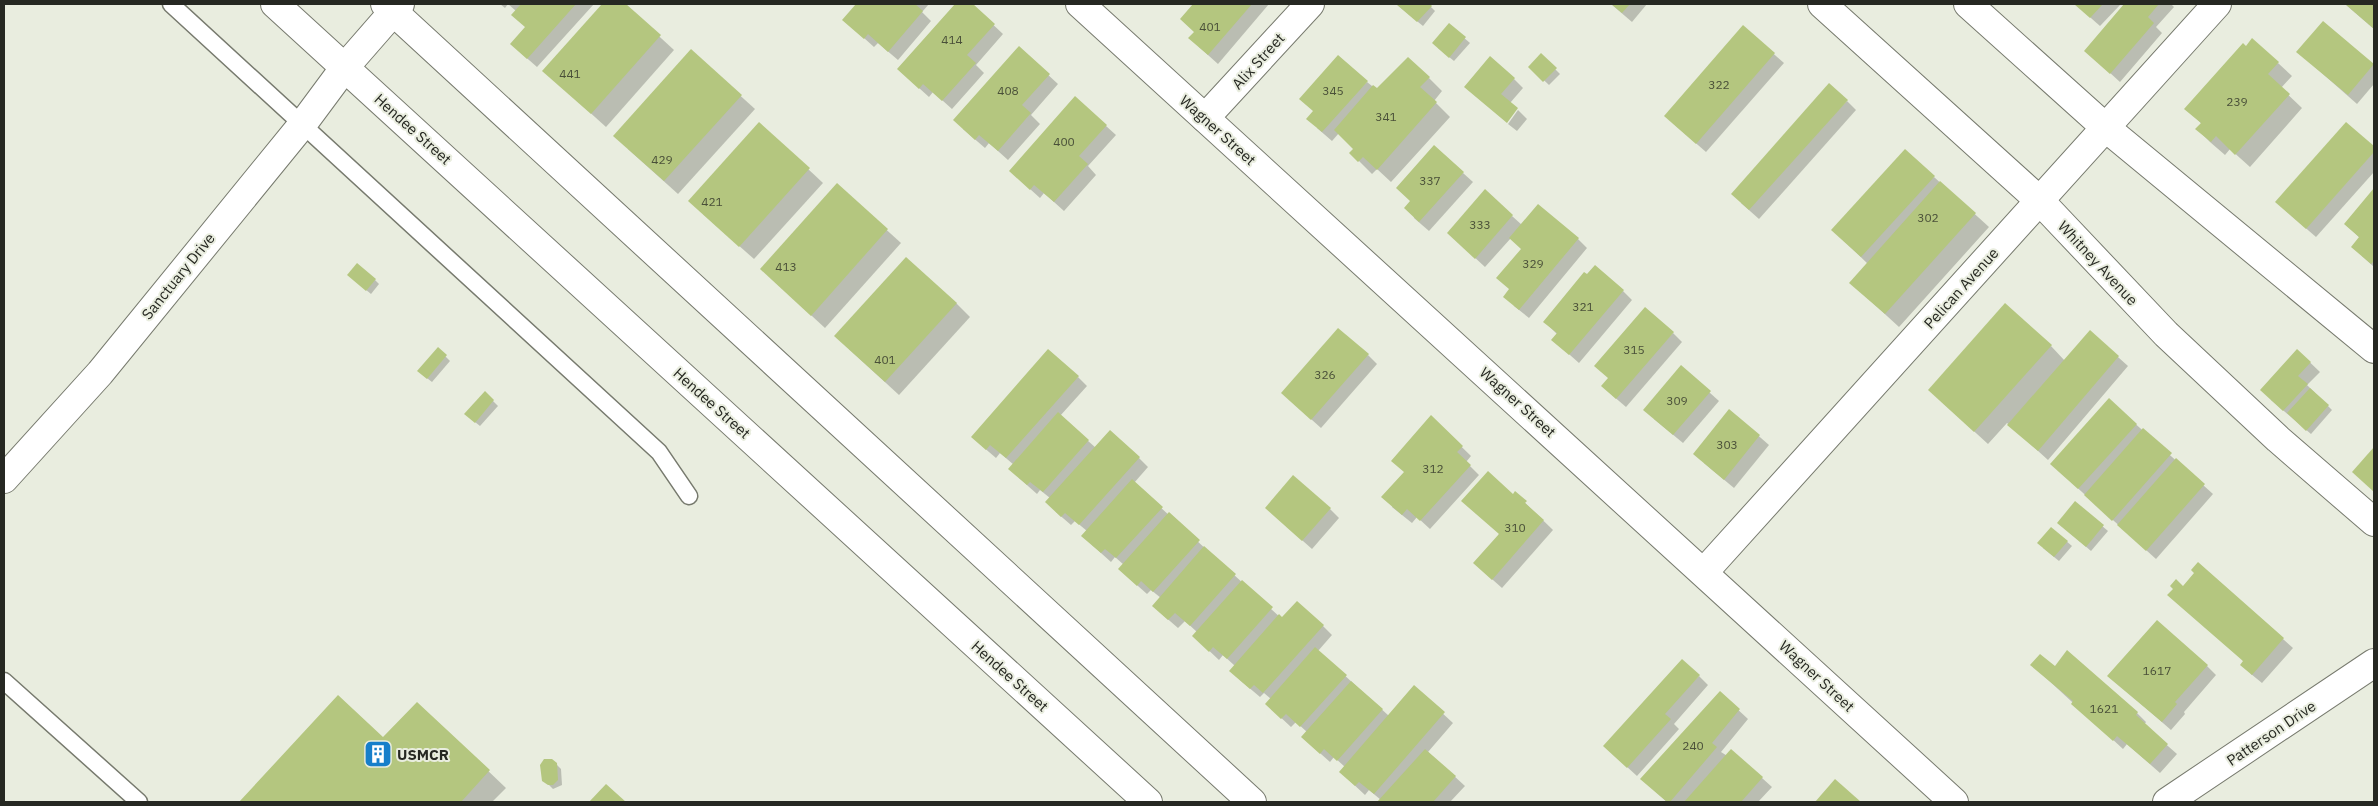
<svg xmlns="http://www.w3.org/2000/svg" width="2378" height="806" viewBox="0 0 2378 806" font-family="'IBM Plex Sans',sans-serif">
<rect width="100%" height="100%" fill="#e9eddf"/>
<g fill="#0003">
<path d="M500 4H594L537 67 521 53 526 28 516 11 508 4 505 8Z"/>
<path d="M604 4H624L674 50 606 127 544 71Z"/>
<path d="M858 4H929L922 12 931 21 898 60 878 43 874 47 844 20Z"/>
<path d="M956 4H971L1003 34 976 65 984 73 952 109 933 92 929 97 898 69Z"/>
<path d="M1195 4H1269L1218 64 1199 47 1195 32 1181 19Z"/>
<path d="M1396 4H1428L1435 11 1423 26Z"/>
<path d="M1611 4H1647L1632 22Z"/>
<path d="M2075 4H2121L2100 26Z"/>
<path d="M2126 4H2171L2174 7 2156 27 2162 33 2120 82 2086 51Z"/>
<path d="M2345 4H2374V29Z"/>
<path d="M2323 22 2374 65V84L2357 104 2298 52Z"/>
<path d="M1449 25 1470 43 1454 61 1438 48Z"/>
<path d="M1743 27 1784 63 1706 152 1675 125Z"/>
<path d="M1019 48 1058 84 1031 115 1040 124 1008 160 989 143 985 148 963 129Z"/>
<path d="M691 51 755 109 678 194 628 149Z"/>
<path d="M1541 55 1560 74 1549 85 1530 67Z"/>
<path d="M2278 63 2292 76 2281 88 2302 108 2250 167 2230 149 2225 155 2210 142 2197 129 2202 124 2186 109Z"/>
<path d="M1429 78 1442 91 1434 101 1450 117 1391 182 1377 169 1372 174 1351 153 1355 149 1339 133 1332 141 1317 128 1367 82 1377 90Z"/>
<path d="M1514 79 1523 88 1510 103 1475 96Z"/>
<path d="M1075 98 1116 135 1088 166 1096 175 1064 211 1044 193 1040 198 1020 180Z"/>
<path d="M1847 101 1856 110 1759 219 1741 203Z"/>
<path d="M1518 110 1527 119 1517 131 1508 124Z"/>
<path d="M759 123 823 183 754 259 703 214Z"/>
<path d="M2346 123 2374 148V172L2316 237 2286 211Z"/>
<path d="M1463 173 1473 182 1429 231 1414 218 1412 201Z"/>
<path d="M1934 177 1989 227 1899 327 1851 283 1868 264 1842 239Z"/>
<path d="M837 185 901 243 825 328 775 282Z"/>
<path d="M2374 190V267L2362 256 2360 238 2345 224Z"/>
<path d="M1512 216 1522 225 1578 239 1587 248 1529 318 1514 306 1510 289 1522 249 1511 238 1485 267 1458 242Z"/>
<path d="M353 279 375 280 379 284 371 294Z"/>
<path d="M1623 291 1632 300 1579 363 1553 340 1557 334 1545 322Z"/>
<path d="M956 303 970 317 899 395 849 349Z"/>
<path d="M2090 332 2128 366 2048 460 2007 423 1988 444 1943 403 2051 346 2065 361Z"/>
<path d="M1673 333 1682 342 1626 407 1612 395Z"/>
<path d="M438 349 450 361 432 382 423 375Z"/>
<path d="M2298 351 2320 372 2307 385 2332 410 2311 434 2271 400Z"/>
<path d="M1368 355 1377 364 1321 428 1292 402Z"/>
<path d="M1681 367 1719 401 1683 443 1654 419Z"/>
<path d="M1078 377 1087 386 1060 416 1096 448 1139 458 1148 467 1134 483 1282 619 1323 626 1332 635 1318 651 1389 716 1414 687 1453 723 1428 752 1465 786 1450 802H1379L1381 800 1369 790 1365 795 1350 781 1345 767 1334 757 1330 762 1312 746 1307 732 1296 722 1291 727 1276 713 1271 699 1264 693 1260 697 1240 680 1235 666 1223 655 1219 660 1203 645 1197 632 1185 621 1178 628 1163 615 1161 598 1151 590 1147 594 1129 578 1124 565 1115 557 1111 562 1092 545 1087 531 1075 521 1071 525 1056 512 1050 498 1040 490 1037 494 1019 478 1014 465 1000 453 996 458 982 446Z"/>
<path d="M485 393 498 406 480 426 470 418Z"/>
<path d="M2109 400 2213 494 2156 559 2061 473Z"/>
<path d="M1730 411 1769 445 1734 488 1704 463Z"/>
<path d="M1431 417 1471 456 1466 462 1479 475 1430 529 1417 517 1412 523 1392 507 1405 473Z"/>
<path d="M1515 493 1553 530 1502 588 1484 572Z"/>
<path d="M2075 503 2108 531 2091 551 2063 527Z"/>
<path d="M1330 509 1339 518 1312 549 1276 517Z"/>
<path d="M2051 528 2072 546 2059 561 2043 548Z"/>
<path d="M2198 564 2293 648 2262 683 2251 674 2244 662 2183 587 2196 573Z"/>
<path d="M2032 665 2055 668 2137 713 2146 722 2144 725 2177 754 2160 773 2127 744 2123 749Z"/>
<path d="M2207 666 2216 675 2184 712 2185 714 2171 730 2109 676Z"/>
<path d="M1699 676 1708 685 1674 724 1679 729 1637 776 1614 755Z"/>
<path d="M1720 693 1748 719 1721 752 1762 778 1772 787 1758 802H1667L1642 779Z"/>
<path d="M338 697 383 739 417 703 506 788 492 802H241Z"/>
<path d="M556 764 561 769 562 785 553 789 544 780Z"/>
</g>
<g fill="#b4c67f">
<path d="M521 4H576L527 59 510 44 525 27 511 15Z"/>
<path d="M602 4H626L661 35 591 114 542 71Z"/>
<path d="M856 4H915L923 11 888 52 868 34 864 39 842 20Z"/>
<path d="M955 4H973L995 24 967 55 976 63 942 101 923 84 919 89 897 69Z"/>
<path d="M1193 4H1252L1208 55 1188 38 1194 32 1180 19Z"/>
<path d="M1396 4H1430L1432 6 1417 22Z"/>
<path d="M1611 4H1630L1622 13Z"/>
<path d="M2074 4H2103L2090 18Z"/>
<path d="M2124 4H2159L2148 17 2154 23 2110 74 2084 51Z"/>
<path d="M2345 4H2374V29Z"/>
<path d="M2323 21 2374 64 2348 95 2296 52Z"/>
<path d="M1449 23 1466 37 1449 58 1432 43Z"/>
<path d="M1743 25 1775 53 1696 144 1664 116Z"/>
<path d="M2252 38 2279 62 2268 74 2290 94 2235 155 2216 136 2211 142 2195 129 2201 123 2184 109 2243 43 2246 46Z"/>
<path d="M1019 46 1050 74 1022 105 1031 113 998 151 979 135 975 140 953 120Z"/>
<path d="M691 49 742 95 664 181 613 136Z"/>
<path d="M1541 53 1557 68 1543 82 1528 67Z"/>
<path d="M1338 55 1368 81 1322 132 1306 119 1313 111 1299 99Z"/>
<path d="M1490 56 1515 78 1501 94 1518 108 1507 123 1464 87Z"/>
<path d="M1408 57 1430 77 1420 87 1437 102 1377 170 1363 157 1358 162 1349 153 1353 149 1334 130 1373 85 1377 88Z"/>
<path d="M1829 83 1848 100 1749 210 1731 194Z"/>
<path d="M1075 96 1107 125 1079 156 1088 164 1054 202 1034 185 1030 190 1009 171Z"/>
<path d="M759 122 810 168 739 247 688 201Z"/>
<path d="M2346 122 2374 146V152L2306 229 2275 202Z"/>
<path d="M1434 145 1464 172 1419 222 1404 208 1410 201 1396 188Z"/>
<path d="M1905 149 1935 176 1861 257 1831 230Z"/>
<path d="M1940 181 1976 213 1885 314 1849 283Z"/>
<path d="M837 183 888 229 811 316 760 269Z"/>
<path d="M2374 188V261L2371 264 2351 247 2359 237 2344 224Z"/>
<path d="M1485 189 1513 215 1475 259 1447 233Z"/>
<path d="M1538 204 1579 238 1519 310 1503 297 1509 289 1496 278 1521 249 1509 238Z"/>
<path d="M906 257 957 303 885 382 834 336Z"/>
<path d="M357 263 376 279 366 291 347 275Z"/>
<path d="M1595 265 1624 290 1569 355 1551 340 1557 333 1543 322 1584 272 1587 274Z"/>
<path d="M2005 303 2052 345 1974 432 1928 390Z"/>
<path d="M1645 307 1674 332 1616 399 1601 386 1608 378 1594 366Z"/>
<path d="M1338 328 1369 354 1311 420 1281 393Z"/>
<path d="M2090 330 2119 356 2038 451 2007 425Z"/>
<path d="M438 347 447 355 427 379 417 371Z"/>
<path d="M1048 349 1079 376 1006 458 990 445 986 450 971 437Z"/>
<path d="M2297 349 2311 362 2298 376 2308 384 2283 411 2260 390Z"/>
<path d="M1681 365 1711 391 1673 435 1643 410Z"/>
<path d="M2310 388 2329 405 2306 431 2287 413Z"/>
<path d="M485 391 494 400 475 423 464 414Z"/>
<path d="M2109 398 2137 424 2078 489 2050 464Z"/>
<path d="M1729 409 1760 435 1724 480 1693 454Z"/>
<path d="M1058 412 1089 440 1043 492 1030 482 1027 485 1008 469Z"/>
<path d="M1431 415 1463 446 1457 452 1471 465 1420 521 1407 509 1402 515 1381 497 1404 472 1391 461Z"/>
<path d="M2143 428 2172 453 2112 521 2084 495Z"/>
<path d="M1110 430 1140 457 1079 525 1065 513 1061 517 1045 502Z"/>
<path d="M2374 447V492L2352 472Z"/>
<path d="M2176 458 2205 484 2146 551 2117 525Z"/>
<path d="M1488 471 1513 494 1515 491 1527 501 1525 503 1544 520 1492 580 1473 563 1499 534 1461 501Z"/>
<path d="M1293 475 1331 508 1302 541 1265 508Z"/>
<path d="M1132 479 1163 507 1116 558 1105 549 1101 553 1081 536Z"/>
<path d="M2075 501 2104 525 2086 547 2057 523Z"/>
<path d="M1169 512 1200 540 1153 592 1141 581 1137 586 1118 569Z"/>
<path d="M2051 527 2068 541 2054 557 2037 543Z"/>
<path d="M1204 546 1236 574 1190 626 1175 613 1168 620 1152 606Z"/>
<path d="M2198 562 2284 638 2252 675 2240 665 2243 661 2167 595 2173 589 2170 586 2176 579 2183 586 2194 573 2191 570Z"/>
<path d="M1242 580 1273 607 1227 659 1213 647 1209 652 1192 636Z"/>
<path d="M1297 601 1324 625 1263 693 1254 685 1250 689 1229 671 1279 614 1282 617Z"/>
<path d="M2157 620 2208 665 2175 702 2177 704 2162 722 2107 676Z"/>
<path d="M1315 647 1347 675 1300 727 1286 714 1281 719 1265 704Z"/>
<path d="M2067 650 2138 712 2136 715 2168 744 2150 764 2117 736 2113 741 2071 704 2073 701 2030 665 2040 654 2055 666Z"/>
<path d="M1682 659 1700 675 1665 714 1671 719 1627 768 1603 746Z"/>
<path d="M1351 681 1383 709 1337 761 1324 749 1320 754 1301 737Z"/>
<path d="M1414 685 1445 712 1374 794 1359 782 1355 786 1339 772Z"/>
<path d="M1720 691 1740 709 1712 743 1717 747 1670 802H1667L1640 779Z"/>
<path d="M338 695 383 737 417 702 490 770 461 802H239Z"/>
<path d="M1425 749 1456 776 1433 802H1377Z"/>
<path d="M1731 749 1763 777 1741 802H1684Z"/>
<path d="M544 759H552L557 763 558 780 553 785H548L542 781 540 765Z"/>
<path d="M1835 779 1861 802H1815Z"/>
<path d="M606 784 626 802H589Z"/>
</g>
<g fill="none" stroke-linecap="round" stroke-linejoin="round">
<defs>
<g id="lane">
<path d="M171 4 659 452 689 496"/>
<path d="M4 681 139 802"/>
</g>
<g id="street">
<path d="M275 4 1148 802"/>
<path d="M385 4 1252 802"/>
<path d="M1080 4 1954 802"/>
<path d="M1205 118 1310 4"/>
<path d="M4 479 100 373 302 125 345 67 400 4"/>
<path d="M1704 572 2217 4"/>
<path d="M2167 802 2374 663"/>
</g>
<g id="secondary">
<path d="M1822 4 2040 201 2166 334 2278 439 2374 522"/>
<path d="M1968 4 2106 128 2374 349"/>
</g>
</defs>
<use href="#lane" stroke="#777a6e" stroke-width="19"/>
<use href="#street" stroke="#777a6e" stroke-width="30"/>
<use href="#secondary" stroke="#777a6e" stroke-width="30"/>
<use href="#lane" stroke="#fff" stroke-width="16"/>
<use href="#street" stroke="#fff" stroke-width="28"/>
<use href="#secondary" stroke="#fff" stroke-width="28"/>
</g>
<defs>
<symbol id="building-square" viewBox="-11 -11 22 22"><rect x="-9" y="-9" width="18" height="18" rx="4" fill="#177fca" stroke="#e9eddf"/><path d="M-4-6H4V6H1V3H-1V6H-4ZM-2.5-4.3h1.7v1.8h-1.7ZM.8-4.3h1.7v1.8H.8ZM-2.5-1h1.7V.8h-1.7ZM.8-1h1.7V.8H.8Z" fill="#fff"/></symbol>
</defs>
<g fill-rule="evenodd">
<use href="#building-square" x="362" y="738" width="32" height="32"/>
</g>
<g text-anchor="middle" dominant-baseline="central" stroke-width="4" stroke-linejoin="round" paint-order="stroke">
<g font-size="12" fill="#4a5039">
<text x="1210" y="26">401</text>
<text x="952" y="39">414</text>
<text x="570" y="73">441</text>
<text x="1719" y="84">322</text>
<text x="1008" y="90">408</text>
<text x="1333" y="90">345</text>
<text x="2237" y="101">239</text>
<text x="1386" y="116">341</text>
<text x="1064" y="141">400</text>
<text x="662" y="159">429</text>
<text x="1430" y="180">337</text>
<text x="712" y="201">421</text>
<text x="1928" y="217">302</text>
<text x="1480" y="224">333</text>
<text x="1533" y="263">329</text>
<text x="786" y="266">413</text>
<text x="1583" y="306">321</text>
<text x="1634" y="349">315</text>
<text x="885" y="359">401</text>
<text x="1325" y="374">326</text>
<text x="1677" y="400">309</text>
<text x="1727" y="444">303</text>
<text x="1433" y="468">312</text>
<text x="1515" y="527">310</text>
<text x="2157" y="670">1617</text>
<text x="2104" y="708">1621</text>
<text x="1693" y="745">240</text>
</g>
<g font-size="15" fill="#262822" stroke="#e9eddf">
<text transform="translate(1258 61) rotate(-48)">Alix Street</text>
<text transform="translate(413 129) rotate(42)">Hendee Street</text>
<text transform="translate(1218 130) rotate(42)">Wagner Street</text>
<text transform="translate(2098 263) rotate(47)">Whitney Avenue</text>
<text transform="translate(178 276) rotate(-51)">Sanctuary Drive</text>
<text transform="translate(1961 288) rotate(-48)">Pelican Avenue</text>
<text transform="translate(1518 402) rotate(42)">Wagner Street</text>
<text transform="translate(712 403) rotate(42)">Hendee Street</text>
<text transform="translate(1010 676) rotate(42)">Hendee Street</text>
<text transform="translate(1817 676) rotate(43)">Wagner Street</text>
<text transform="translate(2271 733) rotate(-34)">Patterson Drive</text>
</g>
<g font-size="15" font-weight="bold" fill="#262822" stroke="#e9eddf" text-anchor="start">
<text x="397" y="754">USMCR</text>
</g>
</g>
<rect width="2378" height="806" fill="none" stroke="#262822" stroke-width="10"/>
</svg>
